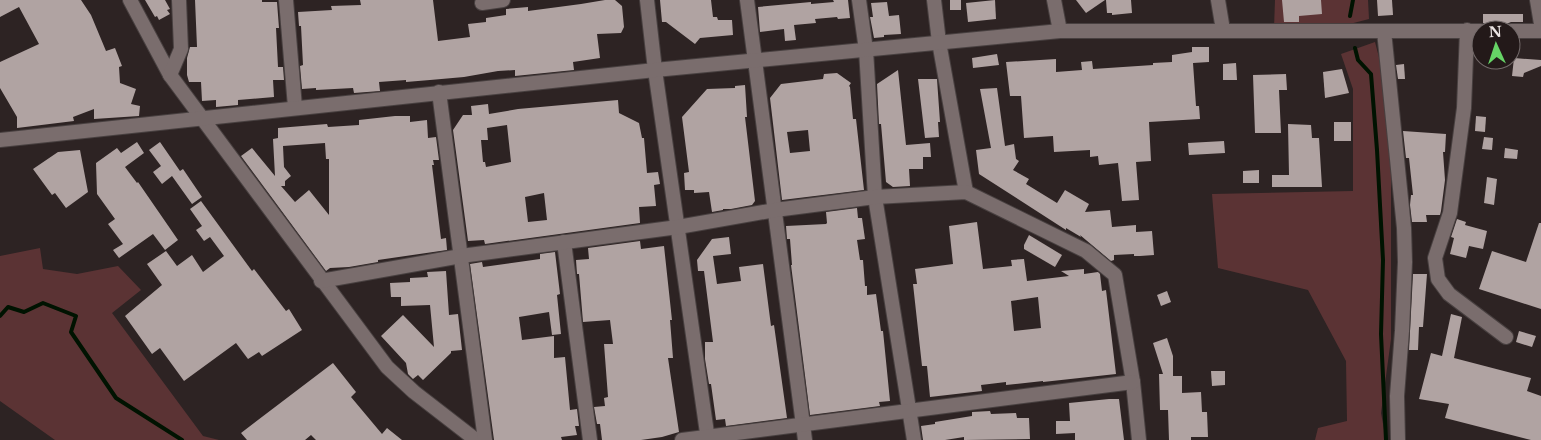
<svg xmlns="http://www.w3.org/2000/svg" width="1541" height="440" viewBox="0 0 1541 440" font-family="'Libre Baskerville',serif">
<rect width="100%" height="100%" fill="#2d2323"/>
<g fill="#5b3334">
<path d="M1275 0H1368L1369 19 1338 27 1274 28Z"/>
<path d="M1375 42 1382 69 1391 153V339L1381 413 1386 440H1315L1318 428 1347 421 1346 361 1308 290 1218 268 1212 194 1353 191V89L1341 54Z"/>
<path d="M40 248 43 269 77 274 118 266 141 290 112 313 203 436 219 440H55L0 401V256Z"/>
</g>
<g fill="none" stroke-linecap="round" stroke-linejoin="round">
<g stroke="#001301" stroke-width="4">
<path d="M1350 16 1353 0"/>
<path d="M1355 48 1358 60 1371 74 1377 150 1383 260 1381 334 1386 440"/>
<path d="M0 316 8 307 24 312 43 303 76 316 71 332 116 398 182 440"/>
</g>
</g>
<g fill="#b0a3a2" fill-rule="evenodd">
<path d="M0 0H81L91 15 106 51 115 48 122 66 119 67 120 83 136 89 131 104 140 106 139 116 94 119V109L73 117 74 121 17 128V117L0 88V62L39 44 19 7 0 17Z"/>
<path d="M145 0H165L170 9 167 10 170 14 159 20 157 16 155 17Z"/>
<path d="M195 0H262V2H277L279 28H276L278 67H283L284 80H273L274 97 238 100V105L216 107V100L202 101 201 82H189L187 75V58L190 47H197Z"/>
<path d="M360 0H433L438 41 470 37 468 24 486 22V18L506 15V9L528 7V11L581 4 605 0H615L622 6 624 27 621 33 597 34 600 58 573 62 574 70 515 76V70L498 71 464 77 430 80 406 82V80L379 82 380 91 354 93 353 88 316 90V88L302 89 300 66 303 65 301 26H299L298 12 332 10 331 6 361 5Z"/>
<path d="M660 0H711L713 17H717L718 20H732L733 35 700 38 695 44 666 22H662Z"/>
<path d="M833 0H848L850 18 838 19 837 17 815 19 816 23 794 25 796 40 785 41 784 29 760 32 758 7 811 2V4L834 2Z"/>
<rect x="950" y="0" width="11" height="10"/>
<path d="M995 0 996 19 968 22 966 3Z"/>
<path d="M1076 0H1105L1086 13Z"/>
<path d="M1106 0H1131L1132 13 1112 15V13H1107Z"/>
<path d="M1282 0H1321L1322 14 1299 16V22H1284Z"/>
<path d="M1377 0H1392L1393 15 1378 16Z"/>
<path d="M887 2 889 16 899 15 901 34 884 35V37L874 38 870 17H873L871 3Z"/>
<path d="M1483 14H1523V22H1511L1504 25 1488 26 1483 23Z"/>
<path d="M1192 47H1209V62L1193 63 1196 106H1199L1200 119 1149 122 1151 161 1136 162 1139 200 1122 201 1118 163 1099 165 1098 156 1090 157V150L1054 152 1053 136 1024 138 1021 96H1010L1006 62 1056 59V72L1082 70 1081 62 1092 61 1093 69 1153 65V63L1172 62V55L1192 52Z"/>
<path d="M997 54 999 65 973 68 972 58Z"/>
<path d="M1514 58 1541 60V66L1524 73 1523 77 1512 76Z"/>
<path d="M1236 63 1237 80H1223V64Z"/>
<path d="M1404 64 1405 79H1398L1396 65Z"/>
<path d="M1342 69 1349 93 1325 98 1323 72Z"/>
<path d="M898 70 906 145 930 143 931 157H923V169H909L910 186 893 187 886 182 881 124H879L877 84Z"/>
<path d="M837 73 851 83 849 86 850 87 853 119H856L864 190 782 200 770 98 781 84 823 79 824 74ZM808 130 810 151 790 153 787 132Z"/>
<path d="M1286 74 1287 90H1279L1281 133H1255L1253 75Z"/>
<path d="M918 79H937L940 122H938L939 137 925 138Z"/>
<path d="M745 85 747 117H745L755 201 752 205 731 209H723V210L712 212 709 192 694 193V190H685L684 173 689 172 682 117 707 89 735 88V86Z"/>
<path d="M997 88 1005 146 1014 144 1016 159 1019 161 1013 170 1029 179 1026 184 1057 203 1065 190 1089 204 1085 212 1110 210 1112 227 1136 225V232L1152 231 1154 255 1140 256H1134V254L1114 255V260L1111 261 1080 235 1081 237 1066 228V230L979 174 976 150 991 148 980 89Z"/>
<path d="M618 100 619 113 639 123 642 138H644L647 173 658 172 660 184 654 185 656 206 639 207 640 223 485 244 484 240 468 241 453 130 463 115H472L471 106 488 104 489 114 518 109ZM507 125 511 162 486 167 485 162H483L481 140H488L487 128ZM544 193 547 220 528 222 525 197Z"/>
<path d="M395 116H410V122L427 120 428 138 436 137 439 160H433L434 165H432L441 239 446 238 447 250 378 260V262L349 267 330 268 326 271 241 156 252 148 275 176 273 139 278 138V128L327 124 328 127 359 125V120ZM325 143 326 159H329V215L309 190 295 202 281 186H285V181L291 176 284 167 283 146Z"/>
<path d="M1476 116 1486 117 1485 132 1475 131Z"/>
<rect x="1334" y="122" width="17" height="19"/>
<path d="M1288 124 1311 125 1312 138H1319L1322 187H1272V175H1289Z"/>
<path d="M1403 131 1446 134 1445 152H1443L1445 180 1441 211 1440 215H1426L1427 222H1412L1410 205 1411 195H1413L1409 158H1406Z"/>
<path d="M1484 137 1493 138 1492 150 1482 149Z"/>
<path d="M1224 141 1225 153 1189 155 1188 143Z"/>
<path d="M137 142 144 153 125 167 137 183 138 182 178 240 165 250 153 234 119 258 113 250 123 244 108 224 115 219 97 194 96 163 117 148 121 153Z"/>
<path d="M160 142 180 171 183 169 202 197 192 204 172 176 162 184 153 172 161 166 149 150Z"/>
<path d="M1505 148 1518 150 1517 159 1504 158Z"/>
<path d="M80 150 88 192 66 208 55 193 52 195 33 169 58 152Z"/>
<path d="M1259 170V183H1243V171Z"/>
<path d="M1487 177 1497 179 1494 205 1484 203Z"/>
<path d="M201 201 252 271 254 269 286 311 289 309 302 330 262 356 259 352 248 359 236 343 184 381 160 348 152 354 125 316 162 285 147 264 166 251 177 266 192 255 203 272 224 256 210 237 204 241 196 230 202 226 190 209Z"/>
<path d="M857 208 858 218H862L865 239 857 240 860 260H863L865 286H867V295L876 294 881 331H883L890 401 879 402 880 406 810 415 791 265H792L790 239H787L786 226 826 224 827 223 826 212Z"/>
<path d="M1457 219 1466 222 1465 225 1487 231 1483 249 1469 246 1466 258 1450 254 1454 238 1451 237Z"/>
<path d="M977 222 983 269 1012 266 1011 260 1024 259 1027 281 1069 276 1061 271 1084 269V274L1098 272 1100 274 1102 291 1106 290 1116 374 1043 382V381L1006 385V382L981 385 982 391 930 397 927 366H922L913 284H917L915 269 953 264 949 226ZM1038 297 1041 328 1014 331 1011 301Z"/>
<path d="M1539 223H1541V309L1479 289 1492 251 1526 262Z"/>
<path d="M1029 235 1062 255 1055 267 1024 249V245Z"/>
<path d="M729 237 731 254 713 256 717 284 741 281 739 267 763 264 771 326 774 325 787 418 726 426 725 419 716 420 711 384H709L705 359V342H713L704 271H698L697 260 712 239Z"/>
<path d="M640 241 641 249 664 246 672 320H670L673 358H668L679 432 662 437 641 440H602L600 424H597L594 407 605 406 604 398 608 397 604 344H613L610 320 583 322 579 274H577L576 260 589 259 588 248Z"/>
<path d="M555 252 560 294 557 295 561 334 552 335 549 312 519 317 522 340 554 336V358L565 357 570 410 577 409 579 426H575L577 435 561 437 562 440H494L470 264 482 262 483 267 540 259V254Z"/>
<path d="M446 271 449 315 458 314 462 350 451 351V353L423 380 418 375 413 379 408 374 406 363 381 336 403 315 434 347 430 305 401 306V297H391L390 283 410 282V278L428 277 427 272Z"/>
<path d="M1413 274H1427L1423 327H1419L1418 350H1409Z"/>
<path d="M1167 291 1171 302 1161 306 1157 295Z"/>
<path d="M1451 314 1462 317 1454 358 1531 378 1527 391 1541 396V440H1531L1445 418 1449 404 1419 399 1431 353 1442 356Z"/>
<path d="M1519 331 1536 336 1532 347 1516 342Z"/>
<path d="M1167 338 1173 356V376H1182V393L1201 392 1202 412H1207L1208 437H1191V440H1169L1168 410H1160L1159 374H1163L1153 343Z"/>
<path d="M333 363 356 392 351 397 382 434 387 428 402 440H316L311 435 305 440H247L241 433Z"/>
<path d="M1211 371H1225V385L1212 386Z"/>
<path d="M1109 399H1119L1124 440H1075V433L1056 434V421H1070L1069 403Z"/>
<path d="M990 411 991 414 1016 413 1017 418H1029L1030 439 964 440V437L945 440H923L921 426 935 424V422L972 416V412Z"/>
</g>
<g fill="none" stroke-linecap="round" stroke-linejoin="round">
<defs>
<g id="minor">
<path d="M130 0 170 75 387 367 414 392 476 440"/>
<path d="M286 0 295 107"/>
<path d="M647 0 655 70 708 440"/>
<path d="M747 0 805 440"/>
<path d="M859 0 866 50 875 197 914 440"/>
<path d="M934 0 939 42 966 192"/>
<path d="M1054 0 1060 31"/>
<path d="M1218 0 1223 30"/>
<path d="M1537 0 1541 24"/>
<path d="M482 3 503 0"/>
<path d="M1467 30 1464 108 1450 213 1435 258 1438 279 1449 294 1506 337"/>
<path d="M1384 31 1404 228 1405 262 1402 331 1397 396 1398 440"/>
<path d="M1511 31H1541"/>
<path d="M170 75 181 49 179 0"/>
<path d="M439 92 485 440"/>
<path d="M0 140 655 70 1060 31H1481"/>
<path d="M564 242 590 440"/>
<path d="M321 281 461 256 678 227 775 210 875 197 966 192 1086 251 1115 275 1133 382 1139 440"/>
<path d="M682 440 1133 382"/>
</g>
</defs>
<use href="#minor" stroke="#484040" stroke-width="16"/>
<use href="#minor" stroke="#7a6d6d" stroke-width="14"/>
</g>
<g transform="translate(1496 45) rotate(357)"><circle r="24" fill="#231919" stroke="#736a6a"/>
<path d="M0-4L9 19L0 12L-9 19Z" fill="#66d466"/>
<text y="-8" font-size="14" font-weight="bold" text-anchor="middle" fill="#ebe4e3">N</text>
</g>
</svg>
